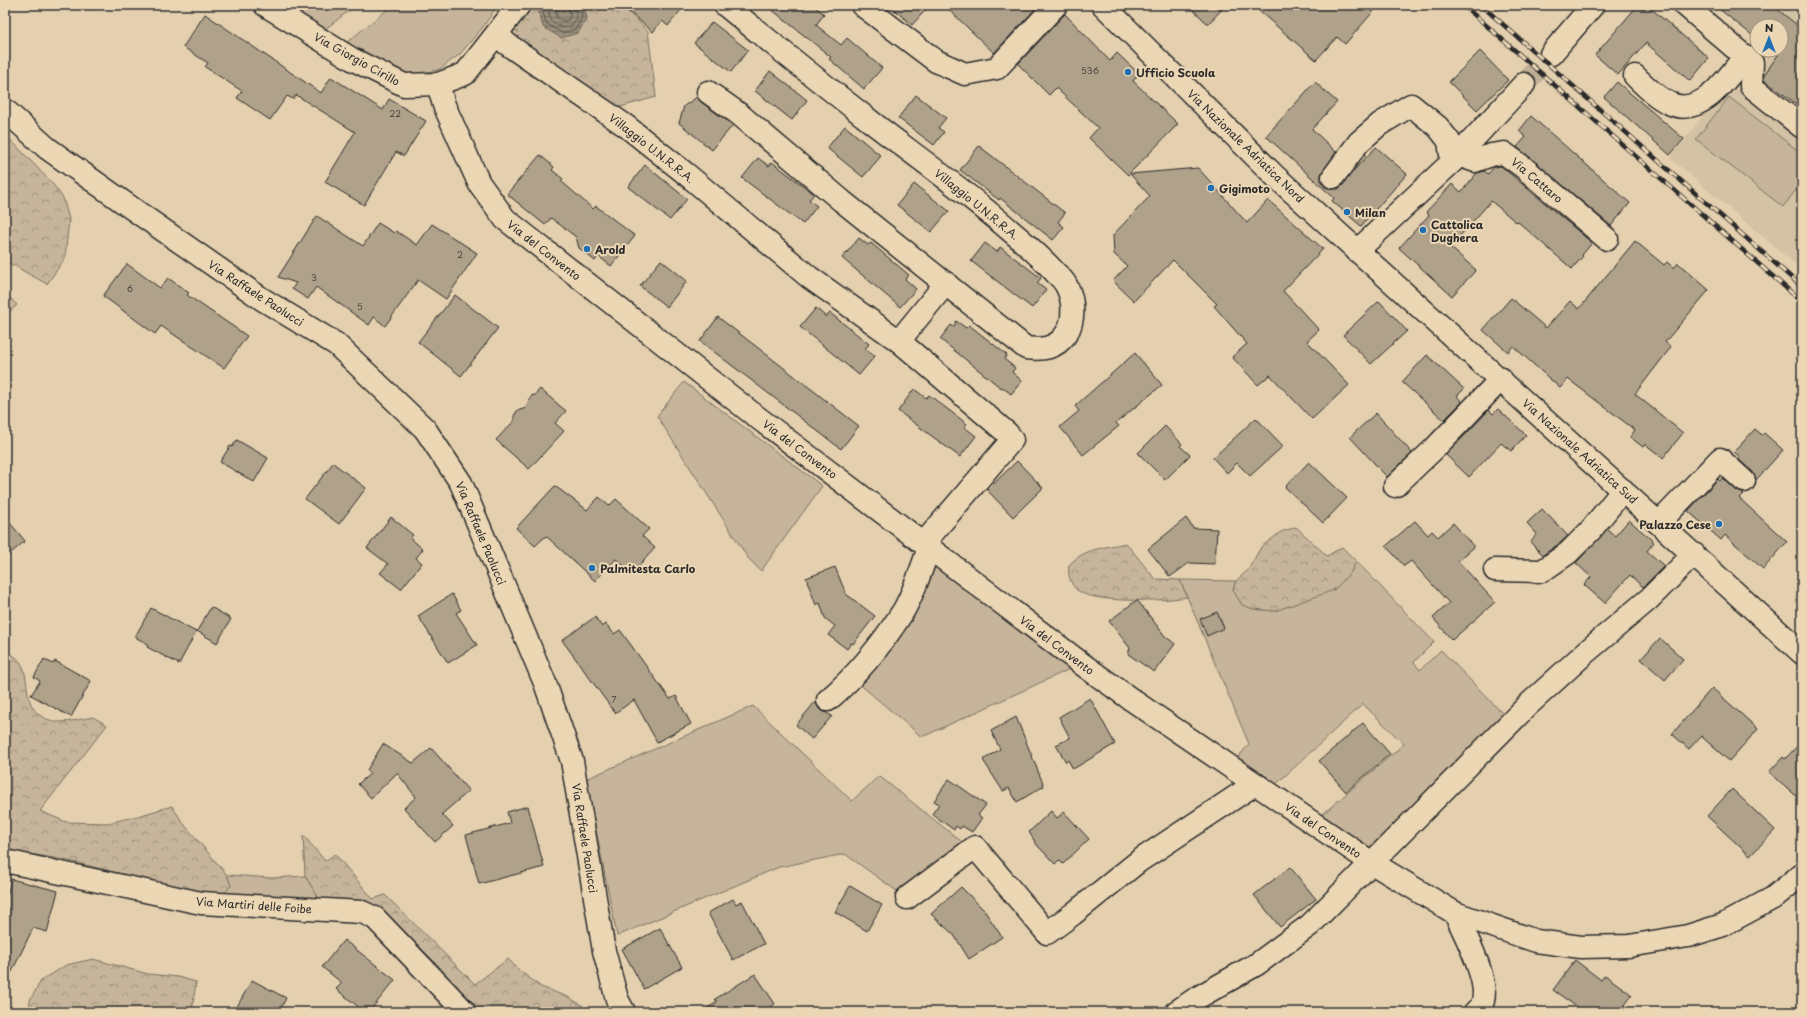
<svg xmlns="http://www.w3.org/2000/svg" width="1807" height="1017" viewBox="0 0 1807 1017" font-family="'Playpen Sans',sans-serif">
<defs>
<pattern id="forest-crowns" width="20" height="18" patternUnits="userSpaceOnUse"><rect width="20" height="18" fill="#c6b59a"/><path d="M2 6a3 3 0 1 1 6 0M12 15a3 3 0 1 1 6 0" fill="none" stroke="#a1937e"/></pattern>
<pattern id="water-rules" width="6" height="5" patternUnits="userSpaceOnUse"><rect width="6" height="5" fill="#9a8e7b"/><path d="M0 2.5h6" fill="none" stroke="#7e7465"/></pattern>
</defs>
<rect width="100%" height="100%" fill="#e4d0af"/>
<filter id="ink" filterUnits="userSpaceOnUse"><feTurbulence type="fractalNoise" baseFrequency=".025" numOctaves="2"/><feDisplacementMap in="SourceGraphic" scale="8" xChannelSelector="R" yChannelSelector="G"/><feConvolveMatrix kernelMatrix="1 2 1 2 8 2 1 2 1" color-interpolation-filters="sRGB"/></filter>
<g filter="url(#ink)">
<path fill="#d4c2a4" d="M1788 5H1802V270L1670 158 1757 46V50H1781V26H1772Z"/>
<g fill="#c6b59a" stroke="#787062">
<path d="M277 5H356L319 34Z"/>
<path d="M393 5H498L483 27 460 54 440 69 409 77 340 48Z"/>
<path d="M1729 97 1802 154V182L1783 207 1696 139Z"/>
<path d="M5 293 17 305 5 316Z"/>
<path d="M684 382 822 486 761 571 748 558 657 416Z"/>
<path d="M929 560 1070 669 922 737 857 682Z"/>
<path d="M1356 561 1434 642 1414 662 1420 670 1441 650 1509 720 1373 853 1317 819 1404 744 1363 704 1273 787 1235 761 1249 744 1180 580 1236 581 1233 590 1253 609 1275 611 1351 572Z"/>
<path d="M753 706 852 801 879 776 966 845 901 894 845 854 779 867 617 936 586 779Z"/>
<path d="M227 875 272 878 305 876 320 900 223 894 231 886Z"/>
</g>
<g fill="url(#forest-crowns)" stroke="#787062">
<path d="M525 5H543L539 12 587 18 583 5H621L648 31 656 97 613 109 503 33Z"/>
<path d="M5 134 52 183 63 198 69 219 65 258 47 284 5 261Z"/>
<path d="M1296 527 1327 556 1342 547 1356 561 1351 572 1334 590 1275 611 1253 609 1242 605 1233 590 1236 581 1248 570 1261 547 1281 532Z"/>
<path d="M1126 543 1155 579 1180 580 1187 597C1167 601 1092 604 1077 590 1069 582 1068 575 1069 565 1085 548 1103 548 1126 543Z"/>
<path d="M5 652C41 662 13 706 47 719 51 720 55 723 59 722 70 722 82 719 93 717L107 725 40 811 66 822 108 823 138 816 172 806 183 823 227 875 231 886 223 894C173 891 123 874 74 862 52 857 28 854 5 850Z"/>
<path d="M303 835 325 861 335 854 373 899 385 895 475 984 508 959 520 971 541 987 568 997 583 1006V1012H473L438 965 389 917 320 900 305 876Z"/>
<path d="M93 959 148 974 178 977 196 982 192 1012H29L30 1000 41 981 66 965Z"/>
</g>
<path fill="url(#water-rules)" stroke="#6e665b" d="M543 5H583L587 18 578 33 561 38 543 27 539 12Z"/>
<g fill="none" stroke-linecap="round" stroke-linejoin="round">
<g stroke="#57534b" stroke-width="1">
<path d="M546 5 543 13 547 24 562 33 576 29 582 17 580 5"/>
<path d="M551 5 549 13 551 21 562 28 572 25 577 18 574 5"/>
<path d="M557 5 556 17 563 21 568 20 570 16 568 5"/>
</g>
</g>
<g fill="#b0a28a" stroke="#2b2b2b">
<path d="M621 5H685L668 26 662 21 653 32Z"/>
<path d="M766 5H813L824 14 816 25 841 45 847 38 882 68 864 89 829 59 831 57Z"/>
<path d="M889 5H930L912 25Z"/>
<path d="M944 5H1039L994 53Z"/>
<path d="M1188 5H1226L1208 24Z"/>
<path d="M1252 5H1379L1345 44 1337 37 1316 60Z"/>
<path d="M1638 5H1647L1709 58 1690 81 1646 43 1618 75 1595 55Z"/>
<path d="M1714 5H1772L1802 29V108L1764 80V75L1778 55 1771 50H1781V26H1757V39Z"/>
<path d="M205 14 321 93 331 77 383 110 389 99 426 121 404 156 396 152 364 205 325 182 355 132 296 95 293 99 287 96 270 120 237 98 242 91 205 67 208 63 183 47Z"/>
<path d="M1065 14 1110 61 1117 53 1139 74 1133 81 1178 124 1128 175 1089 138 1098 128 1056 88 1049 95 1018 64Z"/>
<path d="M712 22 748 50 731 72 694 43Z"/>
<path d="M1480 51 1508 80 1477 110 1449 82Z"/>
<path d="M770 71 807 100 792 120 755 91Z"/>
<path d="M1315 82 1337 102 1312 129 1336 152 1321 175V182L1325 187 1332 189H1338L1343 185 1355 169 1376 147 1407 174 1361 226 1332 201 1334 198 1266 136Z"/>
<path d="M1617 82 1684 139 1670 155 1604 97Z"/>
<path d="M916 95 946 118 938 128 944 132 934 145 898 118Z"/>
<path d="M697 97 701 102 733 125 712 150 679 123 684 106Z"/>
<path d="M1531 116 1630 203 1611 226 1517 147 1526 137 1519 131Z"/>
<path d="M845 126 881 156 863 177 827 148Z"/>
<path d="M979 146 1065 213 1058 222 1064 227 1053 240 1000 198 999 200 960 170Z"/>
<path d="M540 155 554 167 552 170 563 179 561 181 593 209 596 206 635 236 611 266 598 256 595 261 579 248 576 237 551 218 545 225 507 194Z"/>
<path d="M758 158 769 166 772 162 814 194 809 200 817 206 803 224 742 178Z"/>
<path d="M645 165 687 199 670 220 628 187Z"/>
<path d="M1501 166 1592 243 1582 255 1583 256 1572 269 1517 221 1516 222 1491 201 1450 247 1476 270 1452 296 1399 248 1429 215 1426 212 1452 184 1461 192 1477 173 1485 171 1488 174 1494 167Z"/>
<path d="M1198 168 1247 223 1268 200 1323 249 1283 291 1319 330 1307 341 1349 385 1312 419 1270 375 1258 385 1232 357 1247 344 1214 306 1217 304 1173 260 1134 301 1113 281 1127 266 1114 254 1113 235 1150 196 1130 174Z"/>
<path d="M914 184 949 211 931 232 897 205Z"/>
<path d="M317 216 363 246 378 223 394 233 396 231 417 245 432 224 477 253 446 299 418 280 385 326 374 317 369 325 316 287 308 299 292 289 296 283 278 277Z"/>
<path d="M859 238 868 245 871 243 909 275 905 279 916 289 900 307 842 258Z"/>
<path d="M1635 241 1664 265 1667 262 1674 268 1678 263 1709 290 1665 342 1671 347 1635 394 1683 433 1663 458 1645 444 1643 447 1630 437 1635 430 1568 379 1560 388 1513 346 1508 352 1483 330 1511 298 1546 328 1570 301 1579 309Z"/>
<path d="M985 243 997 252 1000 247 1041 278 1037 283 1046 290 1032 308 971 261Z"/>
<path d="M661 260 687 281 667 307 640 286Z"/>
<path d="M127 264 160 288 168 278 189 293 187 295 247 336 224 368 161 326 155 334 103 296Z"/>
<path d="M455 295 498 328 461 376 418 342Z"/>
<path d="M1379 301 1407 331 1371 364 1343 335Z"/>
<path d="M816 308 826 317 830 313 869 344 865 349 875 356 859 375 800 327Z"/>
<path d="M718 317 859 426 841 449 700 341Z"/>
<path d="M956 321 966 328 969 325 1007 355 1004 359 1015 368 1012 372 1022 381 1011 394 1002 387 1001 388 940 339 951 325 954 327Z"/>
<path d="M1135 353 1162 385 1116 423 1119 426 1083 455 1060 427 1079 411 1075 406Z"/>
<path d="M1427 355 1464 389 1457 396 1462 402 1444 420 1402 382Z"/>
<path d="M540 389 566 411 555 423 564 431 529 469 496 440 514 421V416L517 411 526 408 531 396 535 395Z"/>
<path d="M914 389 926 398 929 395 967 424 964 427 976 436 960 457 898 411Z"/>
<path d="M1498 409 1526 435 1511 451 1501 443 1469 477 1446 455 1489 410 1493 414Z"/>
<path d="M1376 413 1412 453 1387 477 1350 437Z"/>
<path d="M1256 418 1283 446 1250 476 1237 463 1227 473 1213 458Z"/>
<path d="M1165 426 1182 444 1180 446 1190 455 1165 480 1138 453Z"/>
<path d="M1755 429 1762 435 1764 433 1783 450 1756 480 1753 472 1738 459 1740 457 1734 452Z"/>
<path d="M237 440 268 458 254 482 220 462 230 446 232 447Z"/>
<path d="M1017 461 1043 488 1013 517 987 490Z"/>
<path d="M1309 462 1347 498 1323 523 1285 487Z"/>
<path d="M333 463 366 488 339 524 305 499Z"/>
<path d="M1722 478 1736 490 1744 493 1739 498 1787 542 1763 569 1725 535 1721 540 1688 511 1718 479 1720 481Z"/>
<path d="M555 486 587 510 599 497 609 506 616 499 649 529 642 536 655 548 632 573 616 559 595 581 546 536 535 546 516 528Z"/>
<path d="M1542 509 1568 536 1560 543 1543 555 1530 542 1537 534 1527 523Z"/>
<path d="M5 517 25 541 5 558Z"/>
<path d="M391 517 413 535 410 538 423 549 416 558 422 563 401 589 380 573 388 564 367 548Z"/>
<path d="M1186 518 1193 528 1217 529 1215 564 1189 563 1170 577 1148 549Z"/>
<path d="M1629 520 1654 542 1647 551 1664 566 1643 587 1630 575 1605 603 1584 585 1591 577 1576 563 1607 529 1615 536Z"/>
<path d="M1415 521 1428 535 1432 531 1438 537 1453 523 1474 547 1458 561 1495 602 1452 640 1433 618 1449 603 1411 561 1404 566 1386 546Z"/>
<path d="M835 567 846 594 875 616 853 644 851 643 847 649 828 635 835 626 825 618 820 603 816 605 806 578Z"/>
<path d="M452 594 461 610 456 613 477 645 448 663 418 616Z"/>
<path d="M1137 600 1165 636 1175 644 1154 672 1128 654 1130 648 1109 621Z"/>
<path d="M211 607 231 619 217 643 197 631Z"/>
<path d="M151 608 196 632 179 664 147 647 148 644 135 637Z"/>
<path d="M1217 612 1224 628 1207 636 1200 619Z"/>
<path d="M595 617 602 627 606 624 614 634 620 630 670 699 676 696 691 724 657 742 634 700 615 713 562 640Z"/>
<path d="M1660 638 1683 659 1665 680 1641 659Z"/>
<path d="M44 659 53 664 55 661 91 681 71 717 31 695 40 681 34 677Z"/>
<path d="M1712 688 1758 729 1729 761 1701 736 1689 749 1672 734Z"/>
<path d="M1090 698 1115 744 1073 769 1068 760 1066 762 1056 745 1070 738 1059 717Z"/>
<path d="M815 702 819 709 832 716 812 739 796 725Z"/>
<path d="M1016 717 1044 786 1017 802 1009 788 1003 791 983 760 1000 749 991 731Z"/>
<path d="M1363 723 1390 754 1346 792 1319 761Z"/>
<path d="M1802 741V801L1769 772 1783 757 1785 759Z"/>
<path d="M383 744 413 763 431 748 469 791 442 814 453 826 435 842 404 808 416 797 397 773 371 798 358 784 370 774 367 770Z"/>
<path d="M949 779 986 805 978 815 982 818 972 832 962 826 960 829 956 826 954 830 932 814 939 804 934 801Z"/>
<path d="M1732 789 1775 830 1750 856 1707 816Z"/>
<path d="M528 806 544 867 479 884 466 835 510 823 507 812Z"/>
<path d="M1051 811 1057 818 1064 812 1089 839 1063 864 1059 860 1055 864 1037 845 1029 832Z"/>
<path d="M1290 867 1316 899 1280 927 1254 895Z"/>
<path d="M11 879 58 891 47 932 33 928 5 986V904Z"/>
<path d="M850 886 882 905 867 931 835 912Z"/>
<path d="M961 887 984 910 1002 937 969 959 954 935 931 914Z"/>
<path d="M733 899 736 904 742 901 764 944 733 960 708 913Z"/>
<path d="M660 928 682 967 644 989 622 949Z"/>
<path d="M344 940 395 980 369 1012H365L336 989 342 983 322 967Z"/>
<path d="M1575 960 1601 980 1605 975 1632 995 1620 1012H1584L1553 990Z"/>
<path d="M755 974 775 1004 763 1012H702L717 1002 715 999Z"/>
<path d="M252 980 286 998 279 1012H234Z"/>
</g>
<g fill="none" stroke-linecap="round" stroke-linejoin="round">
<path stroke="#bfaf95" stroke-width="22" stroke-dasharray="22 11" stroke-linecap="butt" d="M1524 84 1551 54"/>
<defs>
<g id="minor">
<path d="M265 5 352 59 404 85 438 84 465 74 519 5"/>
<path d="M862 5 936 61 965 74 997 68 1056 5"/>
<path d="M1685 5 1752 63 1751 86 1802 127"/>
<path d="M497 34 507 44 626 126 685 173 809 277 899 341 1007 433 1012 440 924 543"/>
<path d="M1551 54 1593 5"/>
<path d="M1635 76C1645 86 1656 97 1669 103 1701 119 1728 77 1745 56"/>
<path d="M438 84 444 105 479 183 505 219 753 414 1086 667 1132 700 1372 863 1455 913 1536 941 1581 947 1629 946 1688 936 1723 925 1773 898 1802 874"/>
<path d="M708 92 739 114 842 201 1026 348C1042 350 1056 349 1066 334 1075 321 1074 299 1066 285 1063 279 1056 274 1052 269 1032 248 1010 230 987 211 950 180 912 153 874 124 824 85 774 45 725 5"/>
<path d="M1458 155 1475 161 1491 155 1504 153 1523 167 1607 239"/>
<path d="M1333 177 1359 142 1380 124 1411 105 1438 127 1449 141 1452 162"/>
<path d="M1357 251 1452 162 1524 84"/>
<path d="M899 341 946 283"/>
<path d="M1395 486 1435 448 1501 379"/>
<path d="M1659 523 1720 459 1744 481"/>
<path d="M1495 570 1542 571 1568 553 1590 531 1623 490"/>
<path d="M828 700C857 675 881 646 902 613 914 594 921 569 929 548"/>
<path d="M5 861 201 903 362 912 375 918 465 1012"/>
<path d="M907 898 975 847 1047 933 1073 914 1139 861 1255 784"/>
<path d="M1455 913C1464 933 1493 985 1481 1006 1480 1008 1477 1010 1475 1012"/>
<path d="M1176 1012 1197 998 1257 964 1310 925 1528 705 1585 653 1649 599 1694 554"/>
</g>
<g id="major">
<path d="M1103 5 1276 177 1802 653"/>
<path d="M5 110 47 148 140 214 262 299 336 344 425 429 461 483 545 683 572 761 604 951 617 999 624 1012"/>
</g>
</defs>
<use href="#minor" stroke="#2b2b2b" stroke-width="25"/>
<use href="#major" stroke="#2b2b2b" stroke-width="25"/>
<use href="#minor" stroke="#ecd7b5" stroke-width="22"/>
<use href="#major" stroke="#ecd7b5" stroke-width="22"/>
<defs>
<g id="rail">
<path d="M1463 5 1802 302"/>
<path d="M1481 5 1802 287"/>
</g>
</defs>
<use href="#rail" stroke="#2b2b2b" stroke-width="4.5"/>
<use href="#rail" stroke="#ecd7b5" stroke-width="3" stroke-dasharray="9" stroke-linecap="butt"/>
</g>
</g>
<g fill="#1f6fb2" stroke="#ecd7b5" stroke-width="1.5">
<circle cx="1128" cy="72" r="4"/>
<circle cx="1211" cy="188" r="4"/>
<circle cx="1347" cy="212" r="4"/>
<circle cx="1423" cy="230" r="4"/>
<circle cx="587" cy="249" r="4"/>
<circle cx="1719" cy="524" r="4"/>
<circle cx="592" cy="568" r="4"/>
</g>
<g text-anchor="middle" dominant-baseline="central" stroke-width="4" stroke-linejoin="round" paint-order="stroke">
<g font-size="9" fill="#4c4943">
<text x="1090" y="70">536</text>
<text x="395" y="113">22</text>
<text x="460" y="254">2</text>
<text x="314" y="277">3</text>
<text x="130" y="288">6</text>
<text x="360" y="306">5</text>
<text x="614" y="699">7</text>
</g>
<g font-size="11" fill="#2b2b2b" stroke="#ecd7b5">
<text transform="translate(357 59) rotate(29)">Via Giorgio Cirillo</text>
<text transform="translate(1246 146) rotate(44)">Via Nazionale Adriatica Nord</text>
<text transform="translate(652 148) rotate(38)">Villaggio U.N.R.R.A.</text>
<text transform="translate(1537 180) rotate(40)">Via Cattaro</text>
<text transform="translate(977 204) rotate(39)">Villaggio U.N.R.R.A.</text>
<text transform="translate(544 250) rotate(38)">Via del Convento</text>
<text transform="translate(256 293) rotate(33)">Via Raffaele Paolucci</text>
<text transform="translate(800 449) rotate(37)">Via del Convento</text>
<text transform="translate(1580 451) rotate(42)">Via Nazionale Adriatica Sud</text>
<text transform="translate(481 533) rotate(67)">Via Raffaele Paolucci</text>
<text transform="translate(1057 645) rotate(37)">Via del Convento</text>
<text transform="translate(1323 830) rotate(34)">Via del Convento</text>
<text transform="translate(585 838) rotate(81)">Via Raffaele Paolucci</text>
<text transform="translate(254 905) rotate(4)">Via Martiri delle Foibe</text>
</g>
<g font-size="11" font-weight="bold" fill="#2b2b2b" stroke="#ecd7b5" text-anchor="start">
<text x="1136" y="72">Ufficio Scuola</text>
<text x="1219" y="188">Gigimoto</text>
<text x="1355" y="212">Milan</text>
<text x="1431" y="224">Cattolica<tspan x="1431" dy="13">Dughera</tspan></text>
<text x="595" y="249">Arold</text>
<text x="1711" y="524" text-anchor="end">Palazzo Cese</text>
<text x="600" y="568">Palmitesta Carlo</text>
</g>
</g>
<rect width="1807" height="1017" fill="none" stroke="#ecd7b5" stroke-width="20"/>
<rect x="10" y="10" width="1787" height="997" fill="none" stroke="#2b2b2b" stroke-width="1.5" filter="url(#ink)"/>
<g transform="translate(1769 38)"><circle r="19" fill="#ecd7b5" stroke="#9f927e"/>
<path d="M0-3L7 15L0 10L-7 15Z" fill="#1f6fb2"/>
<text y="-6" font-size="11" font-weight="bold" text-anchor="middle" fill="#2b2b2b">N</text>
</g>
</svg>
